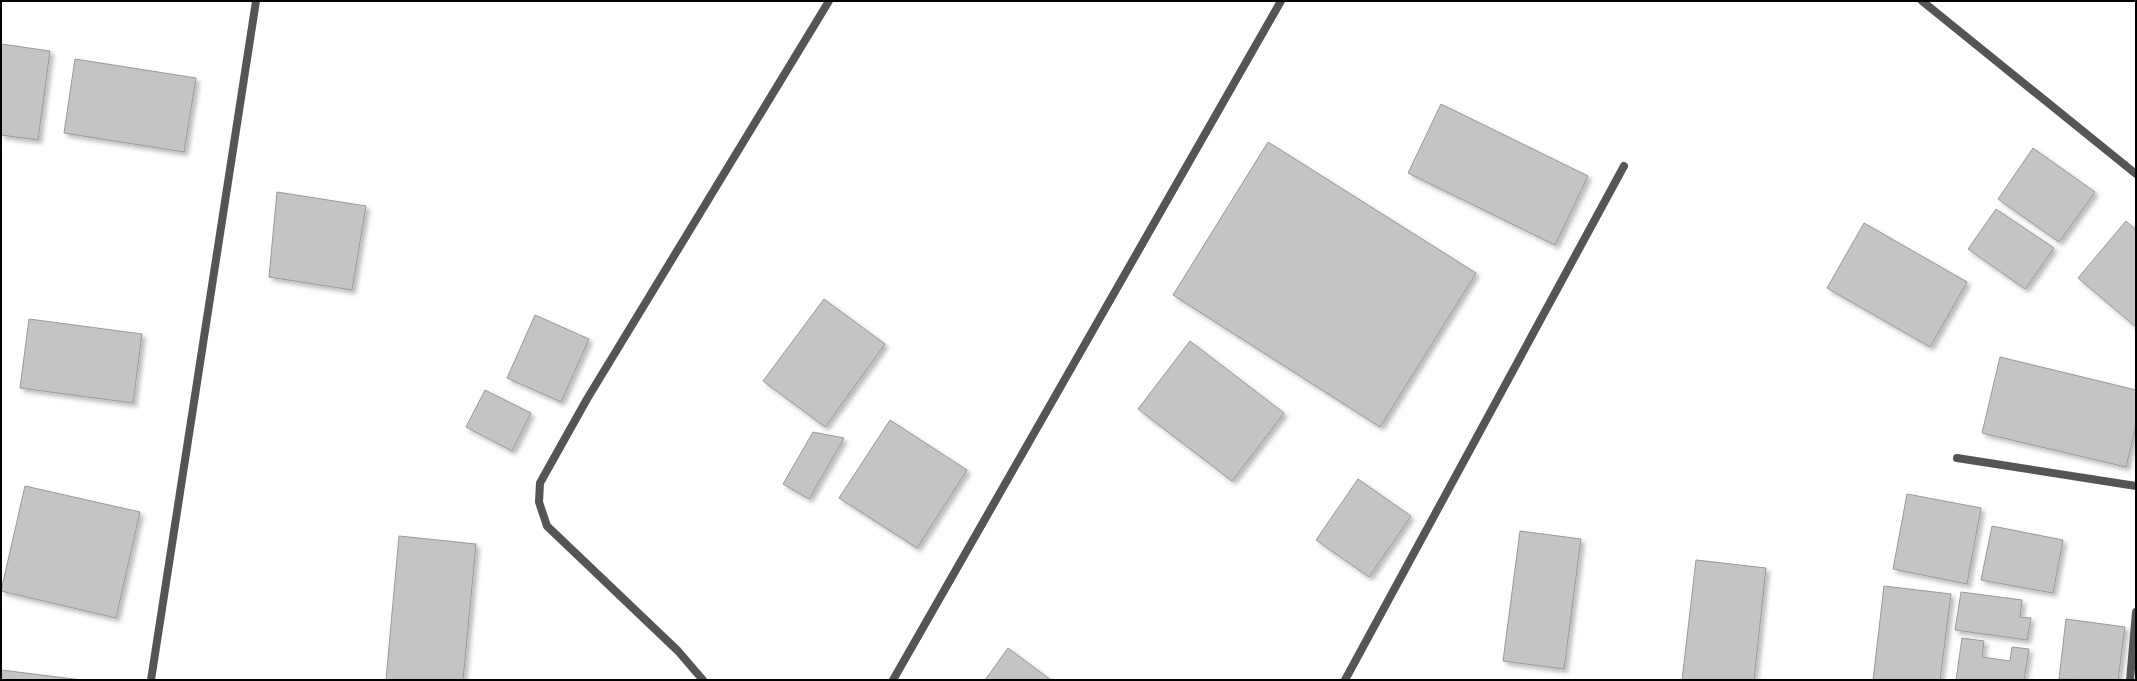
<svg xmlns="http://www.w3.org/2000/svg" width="2137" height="681" viewBox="0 0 2137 681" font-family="'Exo 2',sans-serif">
<defs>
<filter id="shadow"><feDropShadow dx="3.5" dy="3.5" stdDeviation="2" flood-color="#0004"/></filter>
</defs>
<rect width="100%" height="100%" fill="#fff"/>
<g fill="#c4c4c4" stroke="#999" filter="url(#shadow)">
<path d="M1 44 50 51 38 140 1 135Z"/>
<path d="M75 59 196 78 184 152 64 133Z"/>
<path d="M1441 104 1588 176 1555 245 1408 173Z"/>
<path d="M1268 142 1476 273 1380 427 1173 295Z"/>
<path d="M2033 148 2095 192 2059 242 1998 199Z"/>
<path d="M277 192 366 206 352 290 269 277Z"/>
<path d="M1996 209 2054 248 2025 289 1968 249Z"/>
<path d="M2126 221 2136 230V327L2078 278Z"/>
<path d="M1864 223 1967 282 1930 347 1827 288Z"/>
<path d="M824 299 885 344 825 427 763 381Z"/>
<path d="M535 315 589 339 561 402 507 378Z"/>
<path d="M29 319 142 334 133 403 20 388Z"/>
<path d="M1190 341 1284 413 1232 481 1138 409Z"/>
<path d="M2000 357 2136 390V426L2126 467 1982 433Z"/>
<path d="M485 390 531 413 512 451 466 427Z"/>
<path d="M890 420 967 470 917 548 839 498Z"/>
<path d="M813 432 844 438 809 499 783 484Z"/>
<path d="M1358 479 1411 516 1369 577 1316 540Z"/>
<path d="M25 486 140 512 116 618 1 591Z"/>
<path d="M1907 494 1981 508 1967 584 1893 569Z"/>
<path d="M1992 526 2063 540 2053 593 1981 580Z"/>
<path d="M1520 531 1581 539 1564 669 1503 661Z"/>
<path d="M399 536 476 544 463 680H386Z"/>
<path d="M1696 560 1766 568 1754 680H1682Z"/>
<path d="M1884 586 1951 594 1940 680H1873Z"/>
<path d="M1961 592 2022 600 2020 617 2031 618 2027 640 1955 630Z"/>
<path d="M2066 619 2125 627 2118 680 2059 679Z"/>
<path d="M1962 638 1984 641 1982 657 2010 661 2012 647 2029 649 2024 680H1956Z"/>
<path d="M1008 648 1051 680H985Z"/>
<path d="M1 670 82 680H1Z"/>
</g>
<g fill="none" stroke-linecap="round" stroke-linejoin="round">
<g stroke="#555" stroke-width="8">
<path d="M1922 1 2136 174"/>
<path d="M1957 458 2136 486"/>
<path d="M151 680 256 1"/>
<path d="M703 680 678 651 547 526 539 502 540 483 587 399 829 1"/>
<path d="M893 680 1281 1"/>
<path d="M1345 680 1624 166"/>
<path d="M2130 680 2136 612"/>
</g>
</g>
<rect width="2137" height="681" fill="none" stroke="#000000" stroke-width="4"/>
</svg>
